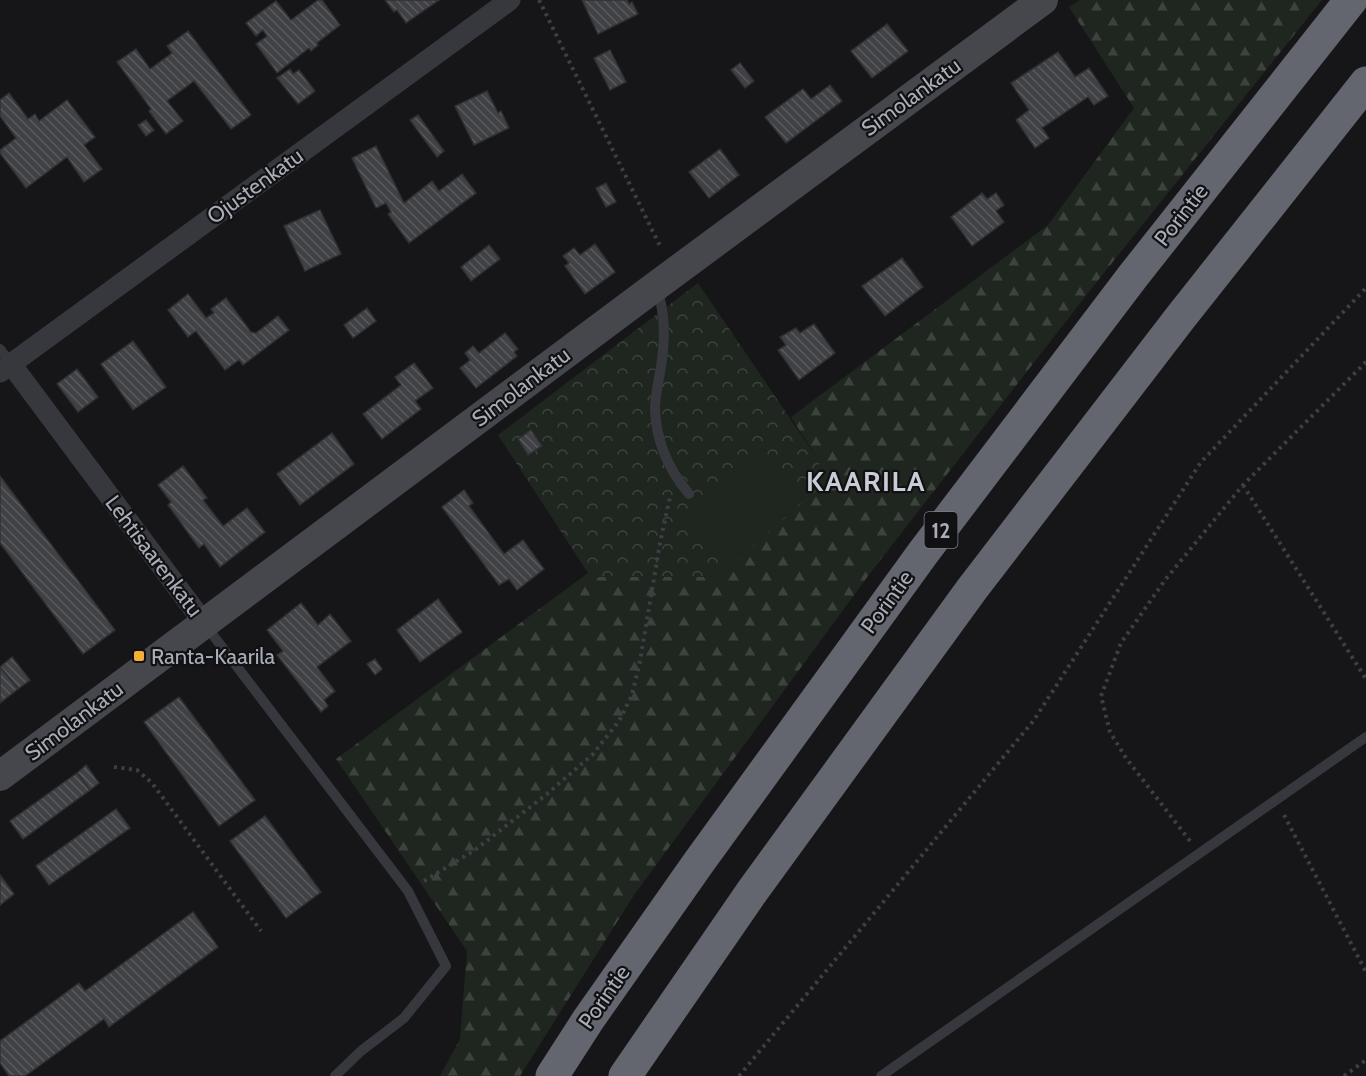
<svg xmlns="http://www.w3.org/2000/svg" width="1366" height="1076" viewBox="0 0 1366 1076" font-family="Cabin,sans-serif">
<defs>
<pattern id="forest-firs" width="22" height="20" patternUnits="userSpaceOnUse" patternTransform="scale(1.5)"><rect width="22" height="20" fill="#1e261f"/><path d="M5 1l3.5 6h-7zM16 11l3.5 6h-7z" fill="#3c433d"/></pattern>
<pattern id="park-crowns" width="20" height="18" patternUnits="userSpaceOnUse" patternTransform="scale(1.5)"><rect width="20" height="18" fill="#1e261f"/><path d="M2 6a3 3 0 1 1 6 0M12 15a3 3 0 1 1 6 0" fill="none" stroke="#3c433d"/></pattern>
<pattern id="building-back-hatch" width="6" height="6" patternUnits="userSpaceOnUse" patternTransform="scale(1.5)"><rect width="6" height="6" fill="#404145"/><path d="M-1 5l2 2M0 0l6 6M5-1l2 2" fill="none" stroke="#595a5e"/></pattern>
</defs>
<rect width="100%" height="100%" fill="#161618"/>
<path fill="url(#forest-firs)" d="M1080 0H1322L1088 293 871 572 634 895 520 1076H440L460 1039 467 951 336 759 588 573 600 577H710L723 573 819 461 791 417 1048 225 1134 108 1069 7Z"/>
<path fill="url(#park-crowns)" d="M698 283 819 461V488L723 573 710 577H600L588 573 498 435Z"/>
<path fill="#1e261f" d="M762 448 804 497 724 566 682 518Z"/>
<g fill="url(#building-back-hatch)" stroke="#303034" stroke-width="1.5">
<path d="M318 0H322L340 25 317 43 318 45 311 51 309 48 277 73 256 44 267 36 263 30 256 36 246 23 276 1 291 20Z"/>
<path d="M385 0H439L406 23 397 10 394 12Z"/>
<path d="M582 0H627L629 4 632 2 638 14 598 34Z"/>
<path d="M887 24 908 51 872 78 851 51Z"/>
<path d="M188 31 251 115 231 129 194 81 167 101 183 121 166 134 149 111 151 109 117 62 136 49 150 69 172 53 167 46Z"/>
<path d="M610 50 626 82 610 90 594 58Z"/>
<path d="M1058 52 1075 77 1089 68 1108 96 1094 105 1088 97 1042 128 1049 138 1035 148 1016 120 1029 110 1011 83Z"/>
<path d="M740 63 754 81 745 88 731 70Z"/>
<path d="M290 69 293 74 299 70 315 91 298 104 277 78Z"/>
<path d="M830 85 842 101 786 143 765 117 803 89 811 99Z"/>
<path d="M487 91 498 113 501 111 509 128 474 145 455 106Z"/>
<path d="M9 93 28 119 35 114 39 121 67 100 95 137 84 145 102 169 84 182 67 157 26 188 0 153V150L16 138 0 116V100Z"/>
<path d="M418 115 444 151 437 157 410 120Z"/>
<path d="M146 120 154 130 146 136 138 125Z"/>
<path d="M376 146 404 203 432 181 439 191 462 174 476 193 409 243 388 214 391 212 386 203 376 208 352 158Z"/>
<path d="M720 149 739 175 709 198 689 172Z"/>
<path d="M606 183 616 202 606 207 596 188Z"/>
<path d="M982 193 987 199 996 193 1004 205 996 211 1004 222 972 246 951 217Z"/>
<path d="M320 210 341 254 305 271 284 226Z"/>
<path d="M595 244 615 272 585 294 565 266 569 263 563 256 574 248 580 255Z"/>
<path d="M489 245 500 259 471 281 461 267Z"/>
<path d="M902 258 923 287 885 316 862 286Z"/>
<path d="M188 294 206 318 214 313 211 309 226 298 251 332 256 333 278 316 289 330 243 365 239 360 225 370 196 331 188 337 168 310Z"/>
<path d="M367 308 376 321 353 338 344 325Z"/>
<path d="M814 324 835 353 799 380 778 350 786 345 780 337 796 328 800 333Z"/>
<path d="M505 333 518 349 514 352 517 356 476 388 460 368 470 360 465 353 473 346 479 353Z"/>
<path d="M133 341 166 387 133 410 101 364Z"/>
<path d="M414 363 433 388 415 401 421 409 382 439 363 414 401 385 395 377Z"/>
<path d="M77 369 98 397 78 412 57 384Z"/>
<path d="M531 430 542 446 528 455 518 439Z"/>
<path d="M332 433 354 464 300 505 277 474Z"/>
<path d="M183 466 207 498 203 500 223 526 247 508 265 532 220 567 204 544 199 548 168 505 171 502 158 485Z"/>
<path d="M0 476 115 630 83 654 0 543Z"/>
<path d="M464 490 473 503 469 506 504 554 523 540 544 569 517 590 509 579 499 585 442 507Z"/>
<path d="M438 599 462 632 420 662 397 630Z"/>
<path d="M301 603 318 625 330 614 351 641 317 667 335 691 324 700 328 706 321 712 277 655 283 651 267 630Z"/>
<path d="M12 657 30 680 18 689 0 667Z"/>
<path d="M375 659 382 669 375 675 367 664Z"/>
<path d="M0 667 18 689 0 703Z"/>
<path d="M179 697 255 800 219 826 144 722Z"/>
<path d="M86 765 99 783 90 790 77 773Z"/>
<path d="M77 773 90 790 23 839 10 821Z"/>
<path d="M116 809 130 828 49 885 36 866Z"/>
<path d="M265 816 321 892 286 918 230 841Z"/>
<path d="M0 875 14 894 0 905Z"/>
<path d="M193 912 218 947 109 1027 104 1019 25 1076H9L0 1063V1041L79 983 85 991Z"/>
</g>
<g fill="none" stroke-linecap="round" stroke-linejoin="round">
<g stroke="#3d3f44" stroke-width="4" stroke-dasharray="3 4.5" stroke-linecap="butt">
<path d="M539 0 661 248"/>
<path d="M1243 485 1366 679"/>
<path d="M114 767 137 770 152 783 261 931"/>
<path d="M1284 815 1366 972"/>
<path d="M1190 841 1126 758 1110 732 1101 696 1121 643 1165 580 1243 485 1366 362"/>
<path d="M424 881 475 850 547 794 593 754 619 721 632 695 640 661 660 543 670 497"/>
<path d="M739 1076 1034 720 1201 462 1366 288"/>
<path d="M1344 1076 1366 1060"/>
</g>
<g stroke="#37383d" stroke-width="10">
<path d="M657 289C666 315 665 345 660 372 658 384 655 397 655 409 656 441 669 470 689 494"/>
<path d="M0 349 11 364"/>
<path d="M206 626 408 891 446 966 404 1018 361 1051 335 1076"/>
<path d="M881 1076 1366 737"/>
</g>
<g stroke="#37383d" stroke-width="21">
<path d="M11 364 204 623"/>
<path d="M0 372 510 0"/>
</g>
<path stroke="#45474d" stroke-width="30" d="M0 776 656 286 1043 0"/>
<g stroke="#63666e" stroke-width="33">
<path d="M552 1076 588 1020 699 862 923 553 1133 276 1351 0"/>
<path d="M625 1076 751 893 972 589 1180 318 1366 83"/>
</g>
</g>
<rect fill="#f2b134" stroke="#111113" stroke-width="2" x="133" y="650" width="12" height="12" rx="3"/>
<g text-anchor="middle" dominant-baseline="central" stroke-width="4.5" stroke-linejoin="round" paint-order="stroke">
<rect fill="#111113" stroke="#7b7e86" stroke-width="1.5" x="924.5" y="512" width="33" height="36" rx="4.5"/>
<g font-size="21" font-weight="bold" fill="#a8adb8">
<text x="941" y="530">12</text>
</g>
<g font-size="22" fill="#a8adb8" stroke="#111113">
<text transform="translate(911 97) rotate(-36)">Simolankatu</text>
<text transform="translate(255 186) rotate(-36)">Ojustenkatu</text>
<text transform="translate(1181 215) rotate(-52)">Porintie</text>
<text transform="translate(521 387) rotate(-37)">Simolankatu</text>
<text transform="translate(154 556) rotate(53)">Lehtisaarenkatu</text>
<text transform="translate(887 602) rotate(-54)">Porintie</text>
<text transform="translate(74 721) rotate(-37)">Simolankatu</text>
<text transform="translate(604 997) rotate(-55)">Porintie</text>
</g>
<g font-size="22" fill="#a8adb8" stroke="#111113" text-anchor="start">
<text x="151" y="656">Ranta-Kaarila</text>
</g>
<g font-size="28" font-weight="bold" letter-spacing="1.5" fill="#c9ccd4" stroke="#111113">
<text x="866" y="481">KAARILA</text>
</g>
</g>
</svg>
